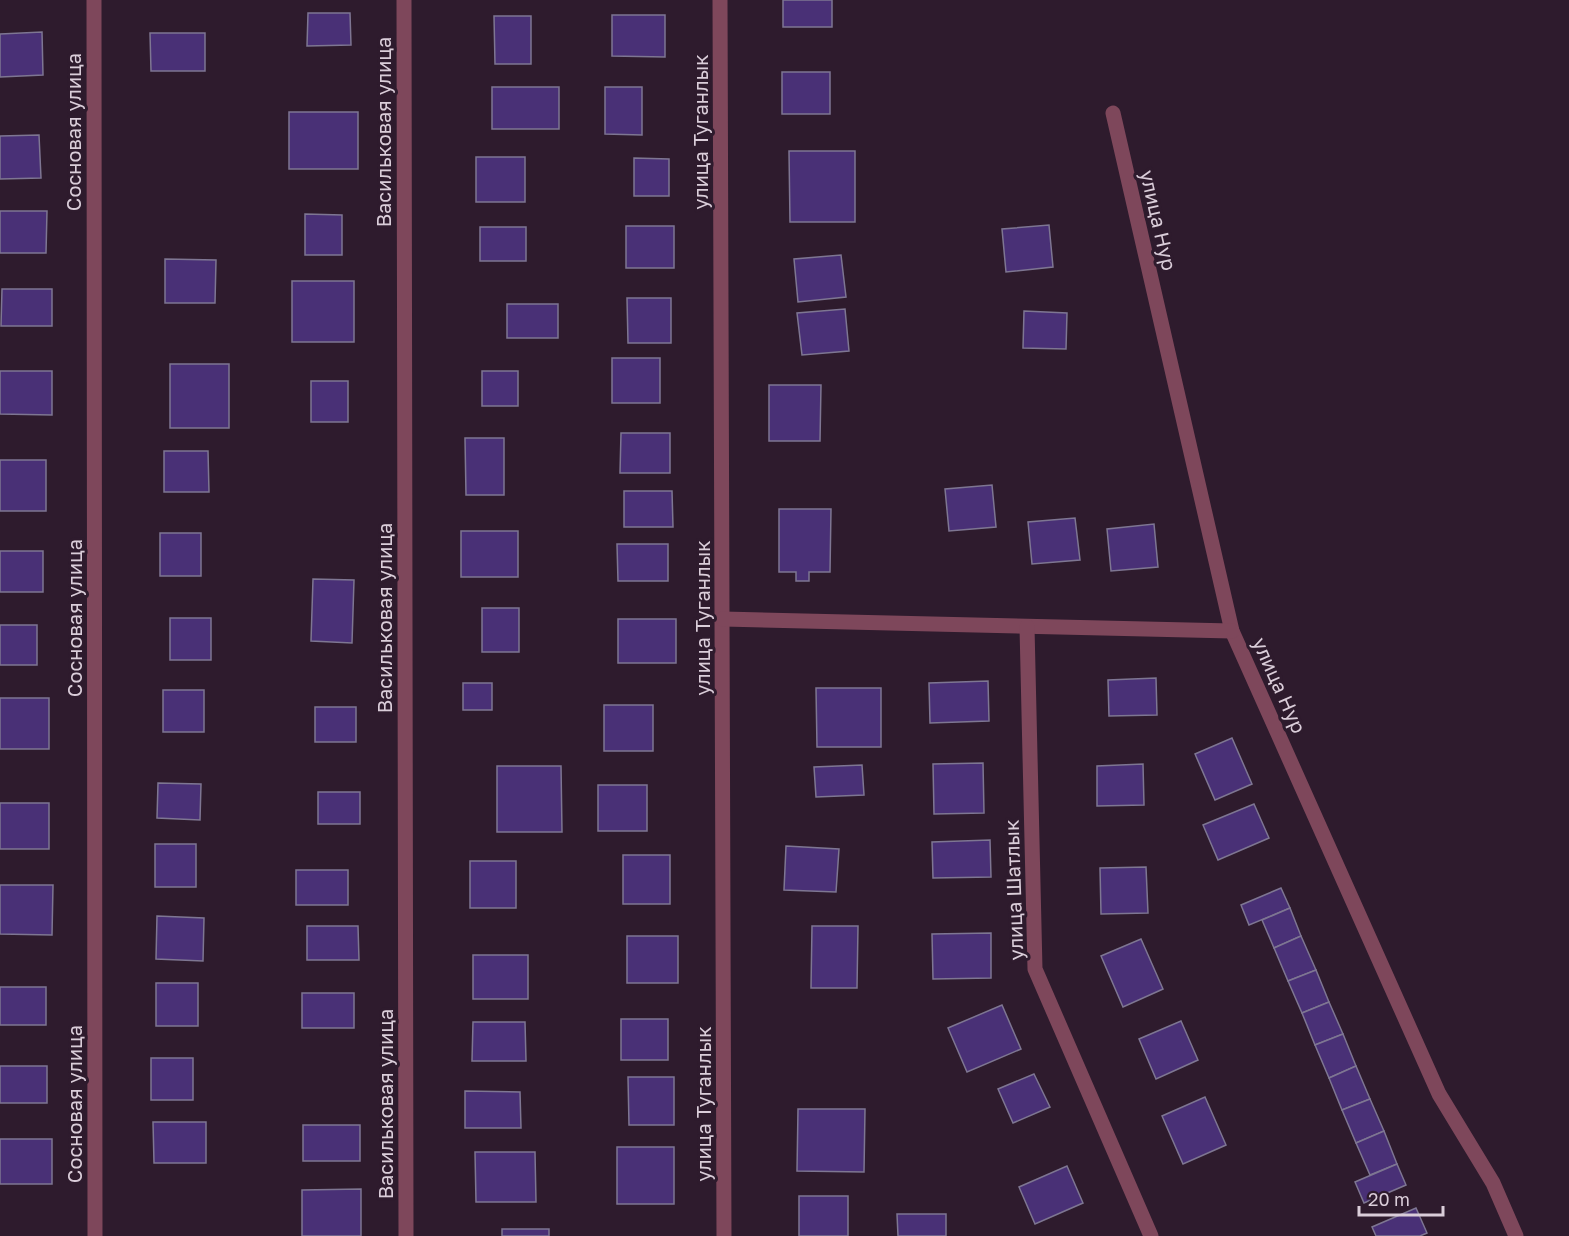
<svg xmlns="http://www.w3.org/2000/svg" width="1569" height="1236" viewBox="0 0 1569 1236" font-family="'Golos Text',sans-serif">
<rect width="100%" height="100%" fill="#2e1b2d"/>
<g fill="#493076" stroke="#7e7692" stroke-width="1.5">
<rect x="783" y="0" width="49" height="27"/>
<path d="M308 13H350L351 45 307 46Z"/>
<path d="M612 15H665V57L612 56Z"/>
<path d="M494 16H531V64H495Z"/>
<path d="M42 32 43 75 0 77V34Z"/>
<path d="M150 33H205V71H151Z"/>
<rect x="782" y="72" width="48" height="42"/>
<rect x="492" y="87" width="67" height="42"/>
<path d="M605 87H642V135L605 134Z"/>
<rect x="289" y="112" width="69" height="57"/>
<path d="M39 135 41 178 0 179V136Z"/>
<path d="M789 151H855V222H790Z"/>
<rect x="476" y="157" width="49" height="45"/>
<path d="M634 158 669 159V196H634Z"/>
<path d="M0 211H47L46 253H0Z"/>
<path d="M305 214 342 215V255H305Z"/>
<path d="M1049 225 1053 267 1006 272 1002 229Z"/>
<rect x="626" y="226" width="48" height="42"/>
<rect x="480" y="227" width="46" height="34"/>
<path d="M841 255 846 297 798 302 794 259Z"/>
<path d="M165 259 216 260 215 303H165Z"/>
<rect x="292" y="281" width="62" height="61"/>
<path d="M2 289H52V326H1Z"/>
<path d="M627 298H671V343H628Z"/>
<rect x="507" y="304" width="51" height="34"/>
<path d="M845 309 849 351 802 355 797 313Z"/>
<path d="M1024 311 1067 313 1066 349 1023 348Z"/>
<rect x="612" y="358" width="48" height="45"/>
<rect x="170" y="364" width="59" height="64"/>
<path d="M0 371H52V415L0 414Z"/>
<rect x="482" y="371" width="36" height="35"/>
<rect x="311" y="381" width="37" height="41"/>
<path d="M769 385H821L820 441H769Z"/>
<path d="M621 433H670V473H620Z"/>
<path d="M465 438H504V495H466Z"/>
<path d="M164 451H208L209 492H164Z"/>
<rect x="0" y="460" width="46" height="51"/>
<path d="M992 485 996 527 949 531 945 489Z"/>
<path d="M624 491H672L673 527H624Z"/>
<path d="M779 509H831L830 572H809V581H796V572H779Z"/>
<path d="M1075 518 1080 560 1032 564 1028 522Z"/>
<path d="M1154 524 1158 567 1111 571 1107 529Z"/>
<rect x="461" y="531" width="57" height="46"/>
<rect x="160" y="533" width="41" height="43"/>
<path d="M617 544H668V581H618Z"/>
<rect x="0" y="551" width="43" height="41"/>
<path d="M313 579 354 580 352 643 311 641Z"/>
<rect x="482" y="608" width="37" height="44"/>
<rect x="170" y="618" width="41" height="42"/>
<rect x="618" y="619" width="58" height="44"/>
<rect x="0" y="625" width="37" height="40"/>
<path d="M1156 678 1157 715 1109 716 1108 680Z"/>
<path d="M988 681 989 721 930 723 929 683Z"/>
<rect x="463" y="683" width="29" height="27"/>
<path d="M816 688H881V747H817Z"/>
<rect x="163" y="690" width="41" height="42"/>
<rect x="0" y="698" width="49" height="51"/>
<rect x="604" y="705" width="49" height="46"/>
<rect x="315" y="707" width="41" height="35"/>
<path d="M1232 738 1252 784 1215 800 1195 754Z"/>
<path d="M983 763 984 813 934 814 933 764Z"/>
<path d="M1143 764 1144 805 1097 806V766Z"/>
<path d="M862 765 864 795 816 797 814 767Z"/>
<path d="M497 766H561L562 832H497Z"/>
<path d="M158 783 201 784 200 820 157 818Z"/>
<rect x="598" y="785" width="49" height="46"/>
<rect x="318" y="792" width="42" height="32"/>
<rect x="0" y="803" width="49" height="46"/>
<path d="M1254 804 1269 838 1218 860 1203 825Z"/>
<path d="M990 840 991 877 933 878 932 842Z"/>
<rect x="155" y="844" width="41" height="43"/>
<path d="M786 846 839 849 836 892 784 890Z"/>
<rect x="623" y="855" width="47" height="49"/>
<rect x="470" y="861" width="46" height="47"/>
<path d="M1146 867 1148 913 1101 914 1100 868Z"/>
<rect x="296" y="870" width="52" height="35"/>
<path d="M0 885H53L52 935 0 934Z"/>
<path d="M1281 888 1290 908 1249 925 1241 905Z"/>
<path d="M1290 908 1301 936 1274 948 1262 920Z"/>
<path d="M157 916 204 918 203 961 156 959Z"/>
<path d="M307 926H358L359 960H307Z"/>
<path d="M812 926H858L857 988H811Z"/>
<path d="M991 933V978L933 979 932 934Z"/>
<rect x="627" y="936" width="51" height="47"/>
<path d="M1301 936 1316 970 1288 981 1274 948Z"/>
<path d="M1141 939 1163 989 1123 1007 1101 956Z"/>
<rect x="473" y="955" width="55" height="44"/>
<path d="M1316 970 1329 1002 1302 1013 1288 981Z"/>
<rect x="156" y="983" width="42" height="43"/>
<rect x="0" y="987" width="46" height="38"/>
<rect x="302" y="993" width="52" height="35"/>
<path d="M1329 1002 1343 1034 1315 1045 1302 1013Z"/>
<path d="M1002 1005 1021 1049 967 1072 948 1028Z"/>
<rect x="621" y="1019" width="47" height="41"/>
<path d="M1181 1021 1198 1060 1156 1079 1139 1039Z"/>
<path d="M473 1022H525L526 1061H472Z"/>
<path d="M1343 1034 1356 1066 1329 1078 1315 1045Z"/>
<rect x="151" y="1058" width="42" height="42"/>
<rect x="0" y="1066" width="47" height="37"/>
<path d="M1356 1066 1370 1099 1342 1110 1329 1078Z"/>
<path d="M1034 1074 1050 1107 1013 1123 998 1089Z"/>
<path d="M628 1077H674V1125H629Z"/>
<path d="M465 1091 520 1092 521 1128H465Z"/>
<path d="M1205 1097 1226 1145 1183 1164 1162 1116Z"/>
<path d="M1370 1099 1384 1131 1356 1143 1342 1110Z"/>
<path d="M798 1109H865L864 1172 797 1171Z"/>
<path d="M153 1122H206V1163H154Z"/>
<rect x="303" y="1125" width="57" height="36"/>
<path d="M1384 1131 1397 1164 1370 1175 1356 1143Z"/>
<rect x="0" y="1139" width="52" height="45"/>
<rect x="617" y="1147" width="57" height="57"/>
<path d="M475 1152H535L536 1202H476Z"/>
<path d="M1397 1164 1406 1185 1364 1203 1355 1182Z"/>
<path d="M1067 1166 1083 1203 1035 1224 1019 1187Z"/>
<path d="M361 1189V1236H302V1190Z"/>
<rect x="799" y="1196" width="49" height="40"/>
<path d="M1416 1208 1427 1233 1420 1236H1376L1372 1227Z"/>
<path d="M897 1214H946V1236H898Z"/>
<rect x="502" y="1229" width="47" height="7"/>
</g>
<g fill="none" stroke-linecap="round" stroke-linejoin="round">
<g stroke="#7e475b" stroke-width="15">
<path d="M94 0 95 1236"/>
<path d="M404 0 406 1236"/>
<path d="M720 0 724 1236"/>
<path d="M1113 113 1232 631 1439 1094 1493 1183 1516 1236"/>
<path d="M723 619 1232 631"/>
<path d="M1027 627 1035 969 1151 1236"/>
</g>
</g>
<g text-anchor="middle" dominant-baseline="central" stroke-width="6" stroke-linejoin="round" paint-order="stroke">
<g font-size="20" fill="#dacdd9" stroke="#2e1b2d">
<text transform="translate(73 132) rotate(-90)">Сосновая улица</text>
<text transform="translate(383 132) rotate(-90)">Васильковая улица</text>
<text transform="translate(700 132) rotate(-90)">улица Туганлык</text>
<text transform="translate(1159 220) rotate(77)">улица Нур</text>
<text transform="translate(74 618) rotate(-90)">Сосновая улица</text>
<text transform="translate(384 618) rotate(-90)">Васильковая улица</text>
<text transform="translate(702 618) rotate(-90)">улица Туганлык</text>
<text transform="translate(1280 685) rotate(66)">улица Нур</text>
<text transform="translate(1013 890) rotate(-92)">улица Шатлык</text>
<text transform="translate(74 1104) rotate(-90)">Сосновая улица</text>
<text transform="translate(385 1104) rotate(-90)">Васильковая улица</text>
<text transform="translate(703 1104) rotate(-90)">улица Туганлык</text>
</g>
</g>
<path d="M1359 1206v9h84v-9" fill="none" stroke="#dacdd9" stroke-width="3"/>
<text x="1368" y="1206" font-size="18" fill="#dacdd9" stroke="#2e1b2d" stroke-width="4.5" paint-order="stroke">20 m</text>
</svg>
